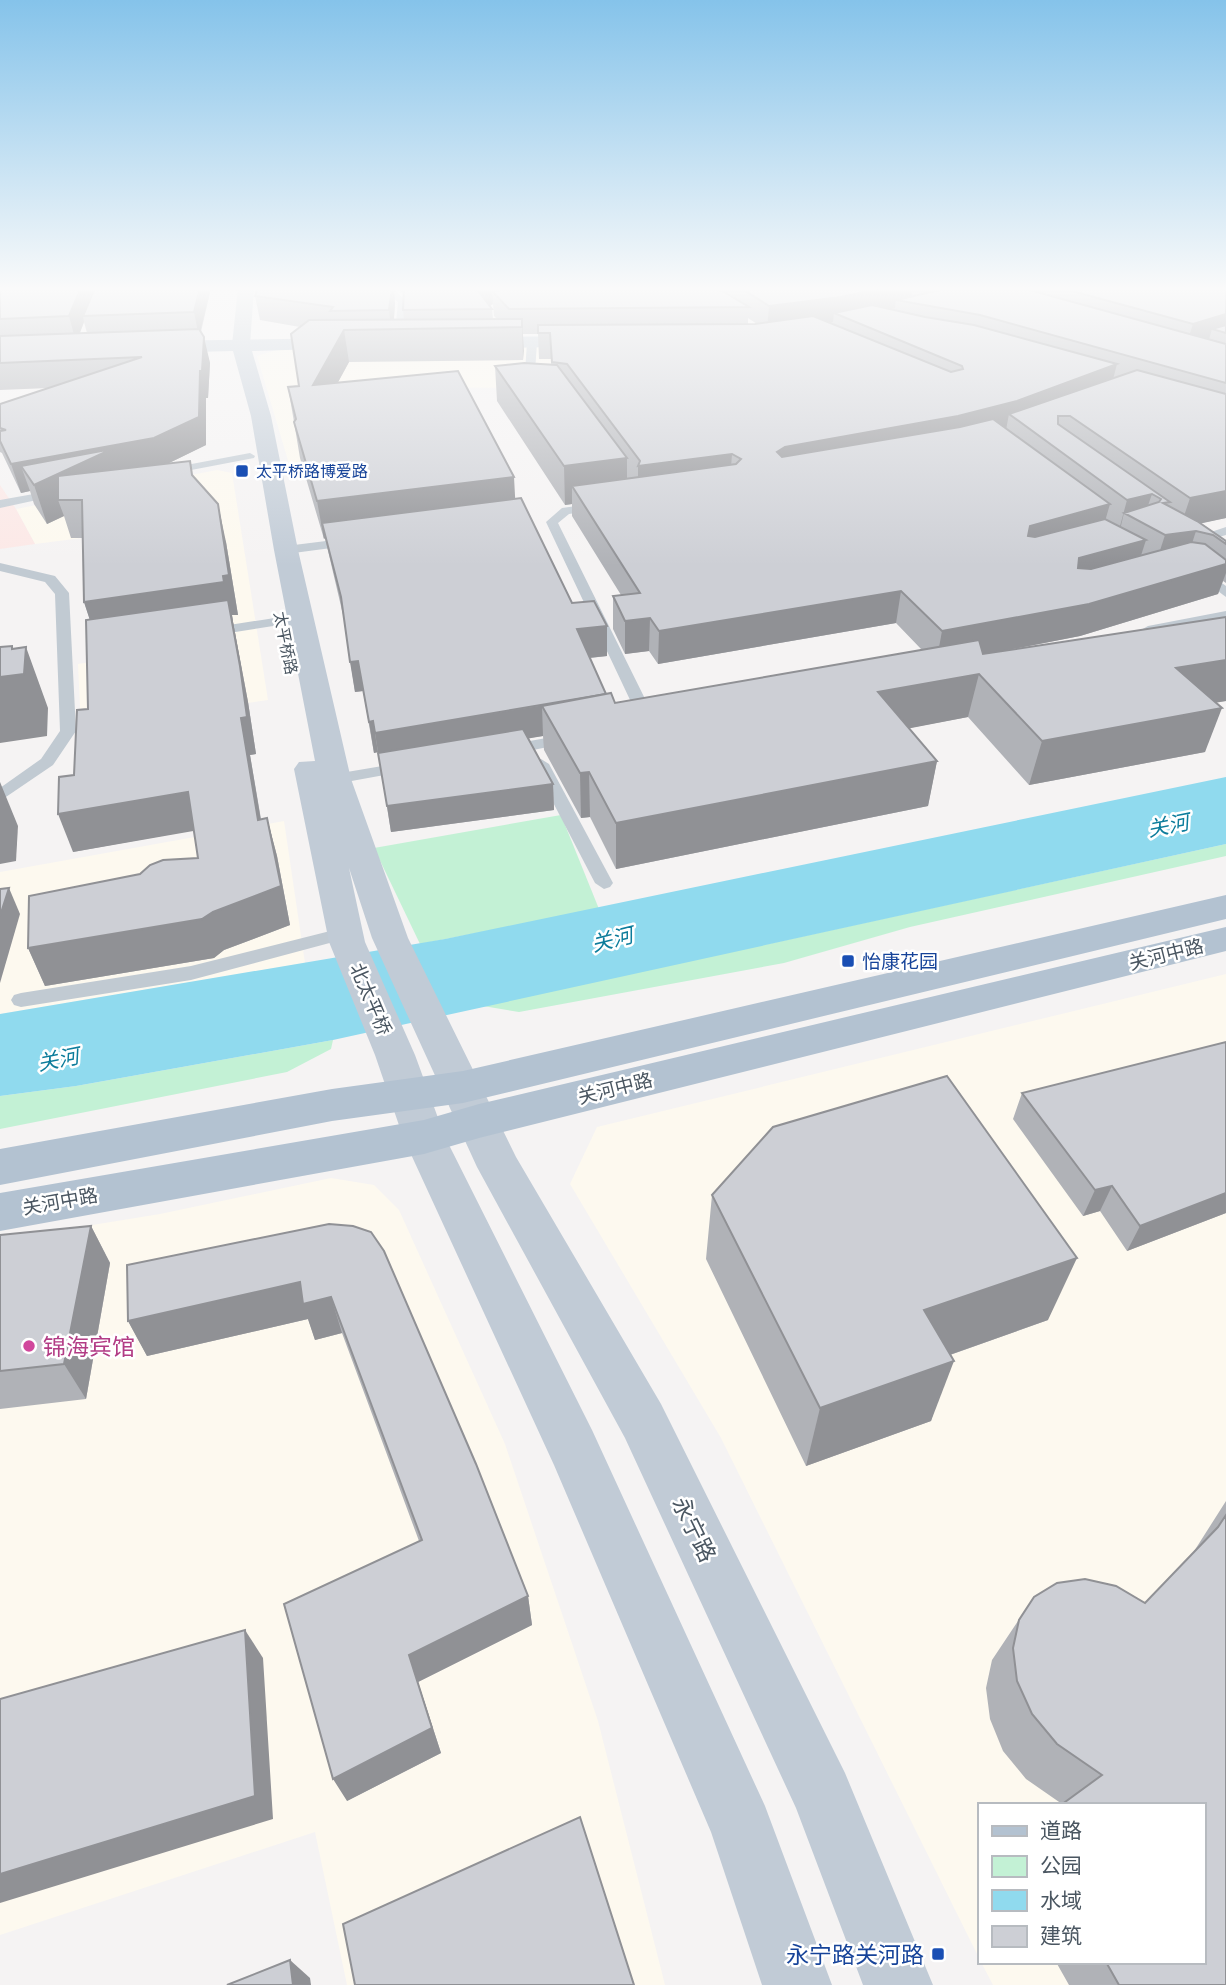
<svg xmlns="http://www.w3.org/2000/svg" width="1226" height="1985" viewBox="0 0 1226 1985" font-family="'IBM Plex Sans','Noto Sans SC',sans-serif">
<rect width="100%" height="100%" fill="#f5f3f3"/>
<g fill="#fdf9ef">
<path d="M731 345 515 388 409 387 430 458 292 474 257 356 283 348Z"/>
<path d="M217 470 232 473 268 700 81 728 78 664 182 647 168 527 35 544 16 509Z"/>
<path d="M284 821 305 963 0 1014V872Z"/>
<path d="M1226 974V1985H993L981 1962H1203V1805H979V1958L721 1438 570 1184 597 1127Z"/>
<path d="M331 1178 374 1185 399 1210 505 1444 598 1721 665 1985H347L315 1832 0 1935V1240L160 1214Z"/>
</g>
<path fill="#fce8e6" d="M0 485 16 509 35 544 0 549Z"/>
<g fill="#c3f1d5">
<path d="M561 815 599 909 420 944 374 848Z"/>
<path d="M1226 844V856L910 927 784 963 519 1012 483 1006Z"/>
<path d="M333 1040 331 1049 287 1072 0 1129V1096L76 1086Z"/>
</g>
<path fill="#90daee" d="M1226 777V844L333 1040 76 1086 0 1096V1014L445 939Z"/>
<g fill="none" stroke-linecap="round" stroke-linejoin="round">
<g fill="#c1cad2" fill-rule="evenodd">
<path d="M383 288H392L406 301 402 345 394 343 398 302Z"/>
<path d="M532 339 537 342 534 388 529 391 524 388 527 342Z"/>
<path d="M250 453 255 456 254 458 165 475 159 472 165 469Z"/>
<path d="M56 490 60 491V495L0 508V500Z"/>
<path d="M598 503 604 507 602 509 569 514 558 523 656 721 648 726 640 721 546 522 562 508Z"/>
<path d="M1226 527V535L1190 545 1184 541Z"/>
<path d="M350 538 354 539V545L286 554 280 550 286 546Z"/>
<path d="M0 563 55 576 69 593 76 731 53 765 0 801V788L41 759 60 731 55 594 45 582 0 571Z"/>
<path d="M1201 568 1226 586V597L1196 575V569Z"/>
<path d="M1226 611V619L1148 634 1141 630 1148 626Z"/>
<path d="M281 617 288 621 286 624 210 636 203 632 210 628Z"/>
<path d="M568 734 573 736 576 739 573 742 508 755 500 750 508 745Z"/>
<path d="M541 759 549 764 613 883 610 887 604 889 595 883 533 764Z"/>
<path d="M406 762 414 767 412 770 335 784 327 779 335 774Z"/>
<path d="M346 927 352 929 355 933 352 937 191 980 21 1007 14 1005 11 1000 14 995 21 993 191 966Z"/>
</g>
<path fill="#c1cad2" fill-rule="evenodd" d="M238 288H254L250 345 241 351 232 345Z"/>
<g fill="#c1cbd6" fill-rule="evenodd">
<path d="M589 336 596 338 598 342 596 346 471 349 462 343 471 337Z"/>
<path d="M344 338 353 344 351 348 252 351 271 416 298 550 351 779 408 938 516 1157 661 1404 845 1773 933 1985H863L796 1808 625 1438 477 1167 372 938 349 868 365 942 415 1055 445 1137 592 1430 765 1806 832 1985H762L711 1832 554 1465 403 1137 375 1055 329 942 294 769 299 762 315 761 274 550 251 416 233 351 153 353 144 347 153 341Z"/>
</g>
<g fill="#b3c2d1" fill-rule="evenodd">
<path d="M1226 895V919L463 1103 332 1121 0 1185V1149L332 1089 463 1071Z"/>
<path d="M1226 927V951L479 1138 424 1154 0 1231V1193L424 1120 479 1104Z"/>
</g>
</g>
<g fill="#b0b2b7" fill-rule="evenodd">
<path d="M0 288H211L201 332 210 363 208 398H206V445L169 463 193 476 226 542 238 615H232L233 622 248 702 256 754 250 755 261 819 267 818 277 856 290 925 224 950 214 958 45 986 28 948 140 874 198 858 194 830 73 852 74 775 88 709 90 620 84 602 83 538H71L64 516 47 524 34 504 30 491 21 493 2 453 0 452V404L49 388 0 390ZM84 322 87 333H80Z"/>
<path d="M396 288H1226V518L1201 523 1226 541V583L1223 581 1218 594 1080 636 1003 651 1226 617V701L1216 702 1205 752 1029 785 968 717 909 728 937 761 928 806 616 869 590 817 581 818 544 750 543 736 528 738 553 784 554 810 391 832 378 752 374 753 363 691 355 692 344 619 325 538 324 539 300 458 294 422 288 387 299 386 300 327 260 320 255 296 395 303 394 320H404L403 310 404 295ZM493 304 494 316 497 319H493L492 309 490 306ZM748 318 757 324H748ZM523 334H538L539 359H551V364L495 366 497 401 565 505 572 504V516L621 595 613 596V629L625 654 649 651 658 664 896 623 922 650 615 703 606 694 590 658 607 656 572 603 515 499 338 382 349 362 523 360Z"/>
<path d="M1022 1093 1226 1213 1127 1251 1100 1211 1083 1216 1013 1119Z"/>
<path d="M712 1195 1048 1320 950 1355 931 1421 806 1466 706 1259Z"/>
<path d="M329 1224 528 1596 532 1625 418 1682 441 1753 347 1801 419 1541 342 1333 315 1340 308 1319 147 1356 128 1321Z"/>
<path d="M91 1226 110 1263 86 1399 0 1409V1235Z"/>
<path d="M1226 1501V1985H1069L1056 1962H1203L1062 1804 1026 1779 1003 1751 990 1719 986 1688 992 1660 1034 1597 1145 1603 1191 1556Z"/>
</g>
<g fill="#909195">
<path d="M81 288H89L94 304 83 316 84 322 76 342 69 316Z"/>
<path d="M200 288H211L199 337 194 312Z"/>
<path d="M392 288H394L395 303 393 329H391L389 310Z"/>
<path d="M479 288H536L492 291 493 304 485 309 477 289Z"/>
<path d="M881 288H913L910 302 896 300 895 308 849 319 834 313 833 322 767 331 769 306Z"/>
<path d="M929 288H953L927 301Z"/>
<path d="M1226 314V333L1212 329 1208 343 1185 349 1193 324Z"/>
<path d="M522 319 524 351 523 360 522 327Z"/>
<path d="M344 330 349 362 318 419 313 385Z"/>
<path d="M204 337 210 363 208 398H206V445L161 467 82 500H58L64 516 47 524 34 485 21 466 30 491 21 493 11 464 200 371Z"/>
<path d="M1117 364 1110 391 1009 414 1006 430 783 476 777 452 785 447Z"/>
<path d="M732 454 730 483 638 495V466Z"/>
<path d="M627 458V497L572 486V504L565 505 564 466Z"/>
<path d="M514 477 516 514 322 523 325 538 324 539 317 501Z"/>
<path d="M1226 491V518L1180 528 1190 498Z"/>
<path d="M1152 494 1142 523 1124 513 1120 530H1119L1127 500Z"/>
<path d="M218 504 226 542 238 615H232L233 622 248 702 256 754 250 755 267 857 97 642 84 602 223 576Z"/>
<path d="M1110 504 1101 535 1022 556 1030 526Z"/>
<path d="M1196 531 1186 562 1155 566 1165 535Z"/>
<path d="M1146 540 1136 571 1070 589 1079 558Z"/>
<path d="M1226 564V573L1218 594 1080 636 936 664 942 631Z"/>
<path d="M901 591 896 623 658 664 659 631Z"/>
<path d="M650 618 649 651 625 654V621Z"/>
<path d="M607 626V656L578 659 577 629Z"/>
<path d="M12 646 23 674 26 647 48 708 47 736 0 743V677L12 649Z"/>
<path d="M1226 660V701L1161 712 1176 668Z"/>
<path d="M358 661 363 691 355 692 350 662Z"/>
<path d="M979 674 968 717 870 736 878 692Z"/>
<path d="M606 695 542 706 543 736 380 764 375 733Z"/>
<path d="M1222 708 1205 752 1029 785 1042 741Z"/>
<path d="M373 721 378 752 374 753 369 722Z"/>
<path d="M937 761 928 806 616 869V823Z"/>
<path d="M589 772 590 817 581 818 580 773Z"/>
<path d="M0 782 18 826 16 861 0 864Z"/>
<path d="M553 784 554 810 391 832 387 806Z"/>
<path d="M188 792 199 830 73 852 58 814Z"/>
<path d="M267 818 277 856 290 925 224 950 214 958 45 986 28 948 202 919Z"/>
<path d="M9 888 20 914 0 983V916Z"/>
<path d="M1112 1186 1100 1211 1083 1216 1095 1190Z"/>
<path d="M1226 1193V1213L1127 1251 1140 1226Z"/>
<path d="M91 1226 110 1263 86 1399 64 1364Z"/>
<path d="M1077 1258 1048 1320 904 1371 924 1310Z"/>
<path d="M300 1282 331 1297 342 1333 315 1340 308 1319 147 1356 128 1321Z"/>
<path d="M954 1361 931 1421 806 1466 820 1408Z"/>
<path d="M528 1596 532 1625 418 1682 441 1753 347 1801 333 1779 409 1655Z"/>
<path d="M245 1630 263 1658 273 1819 0 1903V1874Z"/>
<path d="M290 1960 310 1978 311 1985H293Z"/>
</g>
<g fill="#cdcfd5" stroke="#909195" stroke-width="2">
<path d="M0 288H81L69 316 0 319Z"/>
<path d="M95 288H200L194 312 83 316Z"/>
<path d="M258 288H392L389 310 330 311 333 307 255 296Z"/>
<path d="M404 288H479L477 289 492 309 403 310Z"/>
<path d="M518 288H714L724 292 749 307 509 309 492 291Z"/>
<path d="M741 288H881L841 297 769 306Z"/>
<path d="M949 288H1022L1226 344V383L980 315 896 300Z"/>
<path d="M1061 288H1226V314L1193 324Z"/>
<path d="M872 305 925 317 974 325 1117 364 1017 401 958 416 785 447 777 452 782 457 960 427 993 419 1110 504 1030 526 1028 536 1035 537 1105 519 1146 540 1079 558 1078 568 1091 569 1191 542 1205 544 1226 560V564L1089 604 942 631 901 591 659 631 650 618 625 621 613 596 640 593 572 486 736 464 741 459 732 454 638 466 640 461 567 364 552 362 550 333H538V325L755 324 813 316 951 372 963 369 962 366 834 313Z"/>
<path d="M522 319V327L344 330 313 385 458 371 514 477 317 501 294 422 296 419 288 387 299 386 291 334 309 320Z"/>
<path d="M1226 325V333L1212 329Z"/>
<path d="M199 329 204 337 202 371H200L199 417 154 438 11 464 0 441V431L6 430 0 428V404L142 357 0 363V336Z"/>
<path d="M524 363 557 365 627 458 564 466 495 366Z"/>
<path d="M1137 370 1226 394V491L1190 498 1070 416H1058V424L1170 502 1163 503 1197 521 1226 541V544L1213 535 1196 531 1165 535 1124 513 1159 502 1161 499 1152 494 1127 500 1009 414Z"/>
<path d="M112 449 34 485 21 466Z"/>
<path d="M190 461 192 475 218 504 229 575 223 576 224 582 84 602 82 500H58V476Z"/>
<path d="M521 498 572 603 594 601 607 626 577 629 606 694 375 733 373 721 369 722 358 661 350 662 341 597 322 523Z"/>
<path d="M228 600 240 666 247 717 241 718 258 820 267 818 281 886 213 912 202 919 28 948 29 896 140 874 150 865 163 860 198 858 188 792 58 814 59 777 74 775 77 710 88 709 86 620Z"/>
<path d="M1226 617V660L1176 668 1222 708 1042 741 979 674 878 692 937 761 616 823 589 772 580 773 542 706 611 693 615 703 979 640 983 654Z"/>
<path d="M12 646V649L26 647 24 674 0 677V647Z"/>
<path d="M523 729 553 784 387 806 378 753Z"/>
<path d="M9 888 0 916V889Z"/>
<path d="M1226 1042V1193L1140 1226 1112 1186 1095 1190 1022 1093Z"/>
<path d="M947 1076 1077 1258 924 1310 954 1361 820 1408 712 1195 773 1127Z"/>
<path d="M329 1224 353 1226 371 1232 384 1251 476 1464 528 1596 409 1655 432 1728 333 1779 284 1604 422 1540 331 1297 303 1304 300 1282 128 1321 127 1265Z"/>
<path d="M91 1226 64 1364 0 1371V1235Z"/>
<path d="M1226 1515V1985H1119L1106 1962H1203V1805H1061L1102 1775 1057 1744 1032 1714 1017 1681 1013 1648 1019 1620 1034 1597 1057 1583 1085 1579 1116 1586 1145 1603 1218 1527Z"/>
<path d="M245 1630 255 1796 0 1874V1699Z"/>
<path d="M580 1817 634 1985H355L343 1924Z"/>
<path d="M290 1960 293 1985H227Z"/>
</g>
<linearGradient id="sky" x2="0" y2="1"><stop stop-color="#85c3ea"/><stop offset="0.51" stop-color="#fafafa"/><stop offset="1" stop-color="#fafafa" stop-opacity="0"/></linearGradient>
<rect width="1226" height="566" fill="url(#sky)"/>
<g fill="#1a4fb4" stroke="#fff" stroke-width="2.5">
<rect x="235" y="464" width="14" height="14" rx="3.5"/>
<rect x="841" y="954" width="14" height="14" rx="3.5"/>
<rect x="931" y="1947" width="14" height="14" rx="3.5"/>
</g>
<circle fill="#d1479c" stroke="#fff" stroke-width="2.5" cx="29" cy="1346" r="7"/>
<g text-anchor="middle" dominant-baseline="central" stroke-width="5" stroke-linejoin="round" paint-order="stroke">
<g font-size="16" fill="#164399" stroke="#fff" text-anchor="start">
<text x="256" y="471">太平桥路博爱路</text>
</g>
<g font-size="16" fill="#4a5661" stroke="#fff">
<text transform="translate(286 643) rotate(79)">太平桥路</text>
</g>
<g font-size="19" fill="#4a5661" stroke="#fff">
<text transform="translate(1166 954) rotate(-14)">关河中路</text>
<text transform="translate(371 999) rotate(67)">北太平桥</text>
<text transform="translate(615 1088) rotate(-14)">关河中路</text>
<text transform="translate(60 1201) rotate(-10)">关河中路</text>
</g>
<g font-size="19" fill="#164399" stroke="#fff" text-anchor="start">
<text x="862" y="961">怡康花园</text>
</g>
<g font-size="21" font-style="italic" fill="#0c7c9b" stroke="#fff">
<text transform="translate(1168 825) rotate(-11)">关河</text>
<text transform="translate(612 939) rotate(-14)">关河</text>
<text transform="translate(58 1059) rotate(-11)">关河</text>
</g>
<g font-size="23" fill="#b23c85" stroke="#fff" text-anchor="start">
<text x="43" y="1346">锦海宾馆</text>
</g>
<g font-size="23" fill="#4a5661" stroke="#fff">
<text transform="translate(695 1529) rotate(64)">永宁路</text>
</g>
<g font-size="23" fill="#164399" stroke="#fff" text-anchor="end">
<text x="924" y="1954">永宁路关河路</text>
</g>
</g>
<rect x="978" y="1803" width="228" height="161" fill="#ffffff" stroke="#b7bbc0" stroke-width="2"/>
<rect x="992" y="1826" width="35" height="10" fill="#b3c2d1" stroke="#b7bbc0" stroke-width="2"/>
<text x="1040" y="1838" font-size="21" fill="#4a5661">道路</text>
<rect x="992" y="1856" width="35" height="21" fill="#c3f1d5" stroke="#b7bbc0" stroke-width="2"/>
<text x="1040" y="1873" font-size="21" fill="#4a5661">公园</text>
<rect x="992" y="1890" width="35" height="21" fill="#90daee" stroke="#b7bbc0" stroke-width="2"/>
<text x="1040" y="1908" font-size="21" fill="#4a5661">水域</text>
<rect x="992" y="1926" width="35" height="21" fill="#cdcfd5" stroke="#b7bbc0" stroke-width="2"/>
<text x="1040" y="1943" font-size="21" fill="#4a5661">建筑</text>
</svg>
